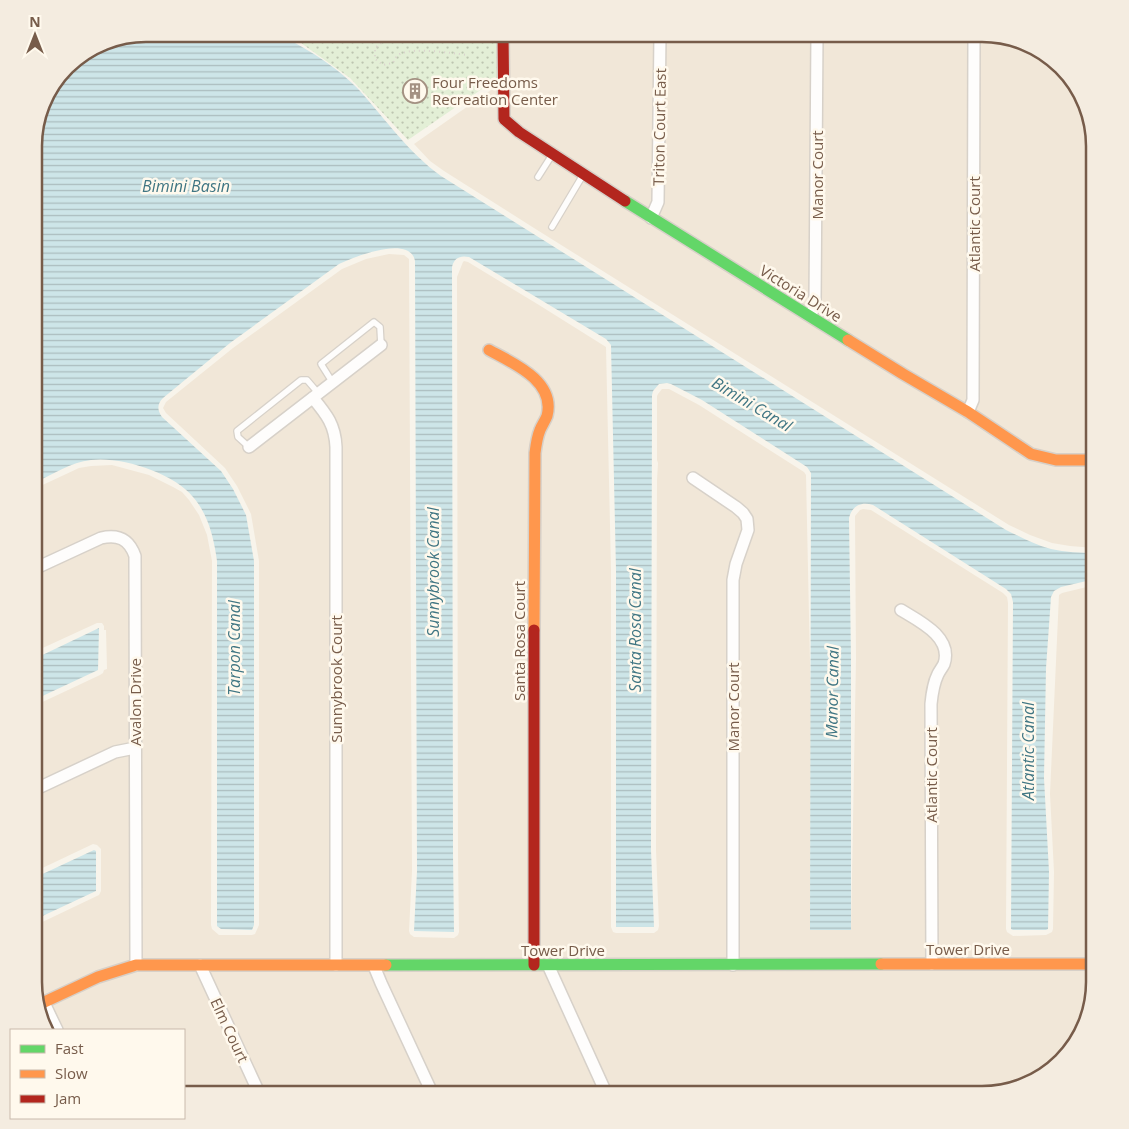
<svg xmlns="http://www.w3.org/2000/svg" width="1129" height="1129" viewBox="0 0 1129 1129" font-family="'Open Sans',sans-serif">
<defs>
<pattern id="park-dots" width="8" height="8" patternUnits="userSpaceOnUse" patternTransform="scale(1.25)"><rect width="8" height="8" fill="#e3efd6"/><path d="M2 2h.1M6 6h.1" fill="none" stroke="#bdc5b0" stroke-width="1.8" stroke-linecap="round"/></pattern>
<pattern id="water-rules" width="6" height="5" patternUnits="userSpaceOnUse" patternTransform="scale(1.25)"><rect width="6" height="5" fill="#cde5e8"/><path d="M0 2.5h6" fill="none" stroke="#abbdbe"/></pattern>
</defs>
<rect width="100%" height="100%" fill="#f8f4eb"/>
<g fill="#f1e7d8">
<path d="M503 34H989L1032 45 1067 72 1087 104 1095 147V548L1070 546 1052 543 1030 535 1009 525 534 228 444 171 430 161 414 144 501 83Z"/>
<path d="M389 254 404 255 409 259V262L412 871 409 931 410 934 414 937 454 938 458 935 459 932 458 855 457 277 463 262 464 261 468 262 539 305 606 347 611 570V927L613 932 616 933H654L658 930 659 926 656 850 657 480 658 463 657 460V396L658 394 662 389H669L699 405 804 472 806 475 811 710 810 930H851L856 659 855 516 860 510 863 509 871 510 1003 593 1007 597 1008 603 1006 929 1007 932 1013 936 1046 935 1052 932 1053 929 1054 872 1050 794 1059 595 1062 593 1095 585V982L1087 1026 1057 1067 1025 1087 982 1095H184V1030H45L42 1025 34 982V926L99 895 101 891V849L97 845 93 844 34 872V706L100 675 103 673 104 670 107 669 106 630H104V626L102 623H97L34 652V489L79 468 91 466 112 465 149 475 173 487 182 492 189 500 199 515 207 535 212 561 211 925 212 929 219 935H252L255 934 259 925V561L251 514 237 486 225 468 166 413 163 408 166 402 233 348 342 269 366 259Z"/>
</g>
<path fill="url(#park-dots)" d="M280 34H498V78L408 140 350 78 301 43Z"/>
<g fill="url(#water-rules)">
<path d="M147 34H275C302 44 340 69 360 91 386 120 409 153 441 176L1006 530C1021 537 1035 545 1051 549 1065 552 1081 553 1095 553V579L1061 587 1054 591 1051 597 1046 668 1044 778 1049 872 1048 929 1046 930H1013L1011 929 1013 602 1011 594 1006 589 873 505C861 501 852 506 849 518L851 659V930H810L811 473 807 467 702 400 671 384 667 383 659 384 653 391 652 395 651 850 654 927H616V570L611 345 606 339 469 257C460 255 454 258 452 267L453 855 454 932 414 931 417 871 415 261C410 234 354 257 339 264L230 343 163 398C157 404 157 410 162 417L221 471 233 489 246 515 254 561V925L252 930 221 929 217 926V561C214 538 208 514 193 497 174 473 121 456 91 460 71 462 52 475 34 483V139L46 97 72 62 104 42Z"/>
<path d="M99 628 98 670 34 700V659Z"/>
<path d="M94 850 96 851V891L34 920V878Z"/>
</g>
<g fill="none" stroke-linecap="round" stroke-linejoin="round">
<defs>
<g id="lane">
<path d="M538 177 552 155"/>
<path d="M552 227 583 175"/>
<path d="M333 383 321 364 374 322 380 327 381 345"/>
<path d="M249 447 238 437 237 431 301 380H307L319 394"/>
</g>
<g id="street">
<path d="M651 218 658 202 660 34"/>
<path d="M811 316 815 303 817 34"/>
<path d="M313 398C327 415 335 425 336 447V965"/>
<path d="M968 412 973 400 974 34"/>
<path d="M249 447 381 345"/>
<path d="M693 478 736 507 743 513 747 519 748 530 736 564 733 580V965"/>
<path d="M34 569 101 538C118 534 129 539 135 556L136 965"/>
<path d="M901 610C919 621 953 637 944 664 942 668 940 670 938 674 933 684 932 694 931 704L932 964"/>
<path d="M34 790 115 752 135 748"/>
<path d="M200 965 260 1095"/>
<path d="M548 965 607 1095"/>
<path d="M374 966 381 983 433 1095"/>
<path d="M44 1003 57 1030"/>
</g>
<g id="fast">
<path d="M625 201 848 340"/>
<path d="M386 965 881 964"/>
</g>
<g id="slow">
<path d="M848 340 903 374 968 412 1031 454 1056 460H1095"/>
<path d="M489 350C513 363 556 381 547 416 545 421 542 425 540 430 537 437 536 445 535 453L534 630"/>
<path d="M881 964H1095"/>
<path d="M38 1005 98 977 136 965H386"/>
</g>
<g id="jam">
<path d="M503 34 504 119 519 132 625 201"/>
<path d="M534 630V965"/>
</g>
</defs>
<use href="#lane" stroke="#d7d1c9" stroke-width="8"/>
<use href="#street" stroke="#d7d1c9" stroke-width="14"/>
<use href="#fast" stroke="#d7d0c8" stroke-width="14"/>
<use href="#slow" stroke="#d7d0c8" stroke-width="14"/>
<use href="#jam" stroke="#d7d0c8" stroke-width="14"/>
<path stroke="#dad3cd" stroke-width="2" stroke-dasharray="1 4" stroke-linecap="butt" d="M393 34 375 48V59L383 65 393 63C395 59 396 56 400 54 414 47 451 53 467 55"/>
<use href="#lane" stroke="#fefdfc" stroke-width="5.5"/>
<use href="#street" stroke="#fefdfc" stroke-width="11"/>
<use href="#fast" stroke="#63d668" stroke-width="11"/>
<use href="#slow" stroke="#ff974d" stroke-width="11"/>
<use href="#jam" stroke="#b3261e" stroke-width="11"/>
</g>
<defs>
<symbol id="building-ring" viewBox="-11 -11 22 22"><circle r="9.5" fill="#fff9ed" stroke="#a49182" stroke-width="1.5"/><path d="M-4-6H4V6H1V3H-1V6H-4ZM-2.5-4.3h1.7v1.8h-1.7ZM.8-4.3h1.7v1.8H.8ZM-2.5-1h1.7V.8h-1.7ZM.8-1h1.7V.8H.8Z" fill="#a49182"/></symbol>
</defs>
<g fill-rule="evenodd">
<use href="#building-ring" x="401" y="77" width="28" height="28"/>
</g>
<g text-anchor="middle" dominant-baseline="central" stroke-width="5" stroke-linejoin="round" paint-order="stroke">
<g font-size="15" fill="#775c4a" stroke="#fff9ed" text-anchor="start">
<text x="432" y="82">Four Freedoms<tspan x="432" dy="17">Recreation Center</tspan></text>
</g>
<g font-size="15" fill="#775c4a" stroke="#fff9ed">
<text transform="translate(659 127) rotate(-89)">Triton Court East</text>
<text transform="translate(817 175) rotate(-90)">Manor Court</text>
<text transform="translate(974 224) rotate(-90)">Atlantic Court</text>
<text transform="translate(801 293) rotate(32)">Victoria Drive</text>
<text transform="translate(519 641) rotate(-90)">Santa Rosa Court</text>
<text transform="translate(336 679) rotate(-90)">Sunnybrook Court</text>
<text transform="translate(135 702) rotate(-90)">Avalon Drive</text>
<text transform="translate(733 707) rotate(-90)">Manor Court</text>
<text transform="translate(931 775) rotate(-90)">Atlantic Court</text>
<text x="968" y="949">Tower Drive</text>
<text x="563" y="950">Tower Drive</text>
<text transform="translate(230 1030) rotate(65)">Elm Court</text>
</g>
<g font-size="16" font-style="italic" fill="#407683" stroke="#fff9ed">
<text x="186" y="186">Bimini Basin</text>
<text transform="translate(752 404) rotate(31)">Bimini Canal</text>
<text transform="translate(433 572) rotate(-90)">Sunnybrook Canal</text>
<text transform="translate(635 630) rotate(-90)">Santa Rosa Canal</text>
<text transform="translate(234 648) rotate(-90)">Tarpon Canal</text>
<text transform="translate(832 692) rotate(-89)">Manor Canal</text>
<text transform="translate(1028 751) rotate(-90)">Atlantic Canal</text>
</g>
</g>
<path d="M0 0H1129V1129H0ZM146 42H982A104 104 0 0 1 1086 146V982A104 104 0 0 1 982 1086H146A104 104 0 0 1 42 982V146A104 104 0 0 1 146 42Z" fill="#f4ece0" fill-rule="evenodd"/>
<path fill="none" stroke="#775c4a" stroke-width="2.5" d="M146 42H982A104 104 0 0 1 1086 146V982A104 104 0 0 1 982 1086H146A104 104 0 0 1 42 982V146A104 104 0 0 1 146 42Z"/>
<rect x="10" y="1029" width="175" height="90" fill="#fff9ed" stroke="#c9baac"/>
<rect x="20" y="1045" width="25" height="8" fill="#63d668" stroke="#c9baac"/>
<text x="55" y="1054" font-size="15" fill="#775c4a">Fast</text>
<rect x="20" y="1070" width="25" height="8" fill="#ff974d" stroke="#c9baac"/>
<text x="55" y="1079" font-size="15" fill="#775c4a">Slow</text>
<rect x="20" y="1095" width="25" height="8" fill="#b3261e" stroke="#c9baac"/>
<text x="55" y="1104" font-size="15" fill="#775c4a">Jam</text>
<g transform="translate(35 35)" stroke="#fff9ed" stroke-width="4" paint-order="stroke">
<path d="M0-4L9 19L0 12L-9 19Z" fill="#775c4a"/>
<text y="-8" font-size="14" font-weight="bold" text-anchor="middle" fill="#775c4a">N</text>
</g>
</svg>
